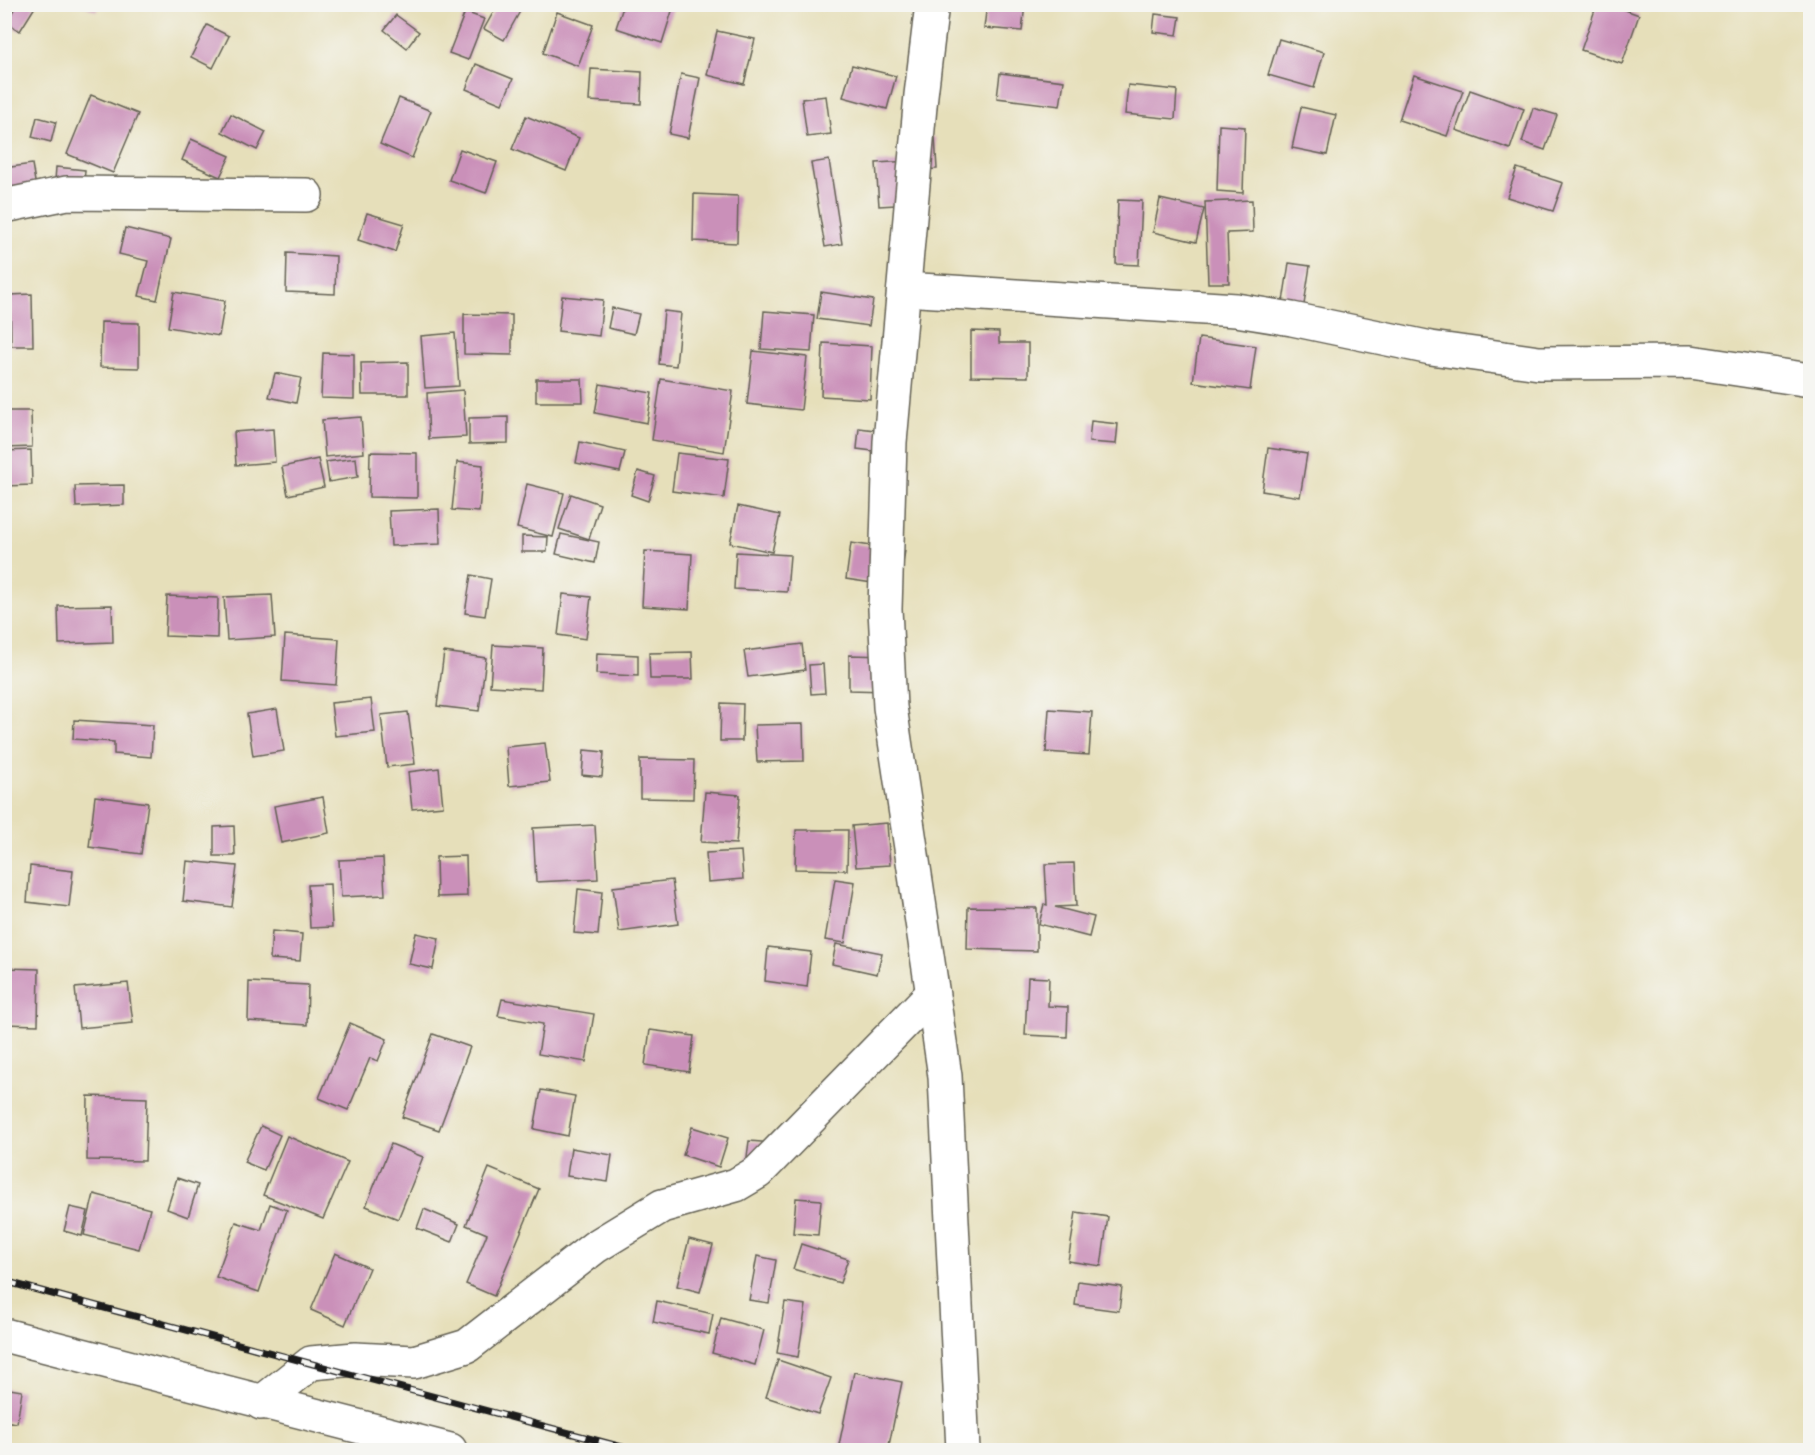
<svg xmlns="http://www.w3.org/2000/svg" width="1815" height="1455" viewBox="0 0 1815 1455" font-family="'IM FELL English',serif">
<rect width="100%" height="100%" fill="#f6f6f2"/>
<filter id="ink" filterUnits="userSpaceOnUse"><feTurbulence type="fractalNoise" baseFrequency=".0167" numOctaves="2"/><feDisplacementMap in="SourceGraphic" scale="12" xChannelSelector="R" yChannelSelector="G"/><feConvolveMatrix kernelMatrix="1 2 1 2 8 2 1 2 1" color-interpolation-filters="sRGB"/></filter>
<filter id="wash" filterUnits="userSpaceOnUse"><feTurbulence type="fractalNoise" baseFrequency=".008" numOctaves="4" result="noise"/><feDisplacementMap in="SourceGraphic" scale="24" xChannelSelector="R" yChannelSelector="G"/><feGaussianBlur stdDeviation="1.35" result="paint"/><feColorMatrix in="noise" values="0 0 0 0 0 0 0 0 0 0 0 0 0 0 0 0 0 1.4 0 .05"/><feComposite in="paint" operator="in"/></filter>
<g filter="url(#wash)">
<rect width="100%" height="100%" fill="#e6dfba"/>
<g id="blocks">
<g fill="#ca90b9">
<path d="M17 4H30L35 7 20 31 6 23Z"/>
<path d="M81 4H99L96 11Z"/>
<path d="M498 4 523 6 504 40 484 29Z"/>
<path d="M624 4H662L673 8 662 43 616 28Z"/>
<path d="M987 4H1025L1022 31 984 28Z"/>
<path d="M1597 4H1609L1639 15 1622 64 1581 50Z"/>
<path d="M465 12 484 19 468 60 449 53Z"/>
<path d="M557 12 593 25 578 66 543 53Z"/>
<path d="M1155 14 1180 17 1177 35 1153 32Z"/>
<path d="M396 15 419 32 407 48 384 30Z"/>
<path d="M207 25 229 36 213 68 191 57Z"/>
<path d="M717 31 755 39 744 84 707 75Z"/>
<path d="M1279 39 1324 52 1314 88 1268 75Z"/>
<path d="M476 64 513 79 502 104 466 89Z"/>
<path d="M852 65 896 76 887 109 843 97Z"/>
<path d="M591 69 642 72 641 104 589 101Z"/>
<path d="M1000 73 1064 81 1060 106 997 98Z"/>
<path d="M681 74 700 78 688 138 669 134Z"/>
<path d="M1414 75 1463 91 1447 136 1399 120Z"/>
<path d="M1128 85 1177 90 1175 119 1125 114Z"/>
<path d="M1470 90 1524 109 1510 149 1456 130Z"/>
<path d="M91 95 138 114 113 173 67 154Z"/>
<path d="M826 96 831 134 807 137 802 99Z"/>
<path d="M399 98 431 111 412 158 380 144Z"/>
<path d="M1301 107 1336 115 1327 155 1292 148Z"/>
<path d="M1533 108 1557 115 1545 150 1522 142Z"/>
<path d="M231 114 266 132 257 150 222 132Z"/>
<path d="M526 116 579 138 566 171 512 149Z"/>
<path d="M37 117 56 122 51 142 32 137Z"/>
<path d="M1219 125 1245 127 1243 193 1217 191Z"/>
<path d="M935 137 937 169 915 170 914 138Z"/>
<path d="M191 139 230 156 220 177 182 160Z"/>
<path d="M460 149 497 162 486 193 449 180Z"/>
<path d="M829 160 842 244 825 247 811 163Z"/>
<path d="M910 161 913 204 879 206 876 163Z"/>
<path d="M32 164 39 205 4 211V168Z"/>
<path d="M56 167 85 170 83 196 54 194Z"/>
<path d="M1517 168 1563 183 1553 211 1507 197Z"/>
<path d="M694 194 738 196 737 243 693 241Z"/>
<path d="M1160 199 1204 209 1196 242 1153 232Z"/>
<path d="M1118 200 1142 201 1139 265 1116 264Z"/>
<path d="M1252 200 1253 232 1227 233 1229 283H1208L1205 202Z"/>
<path d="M367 213 404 224 395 252 358 240Z"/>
<path d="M125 228 171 239 157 300 139 296 148 261 119 254Z"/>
<path d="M287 253 336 256 335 294 286 292Z"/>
<path d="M1289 263 1310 266 1303 311 1282 308Z"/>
<path d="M174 292 225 301 219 336 168 327Z"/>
<path d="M821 292 873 300 869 326 817 319Z"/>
<path d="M32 294 33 346H11L10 295Z"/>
<path d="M562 296 603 300 599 336 558 331Z"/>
<path d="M612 308 639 314 634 334 608 328Z"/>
<path d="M664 311 681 313 676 366 659 364Z"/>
<path d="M764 311 814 315 811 352 761 349Z"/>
<path d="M464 314 512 315V355L464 354Z"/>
<path d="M101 322 139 323V368L100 367Z"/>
<path d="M971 331 999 332V343H1028V377L971 376Z"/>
<path d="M455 333 459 386 425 388 421 336Z"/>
<path d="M1199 338 1256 346 1250 390 1193 382Z"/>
<path d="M823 343 872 346 870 399 821 396Z"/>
<path d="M753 351 807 357 801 410 747 404Z"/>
<path d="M323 353 354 354V399L321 398Z"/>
<path d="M408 362V395H362L361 363Z"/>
<path d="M275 373 301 378 296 403 269 397Z"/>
<path d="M536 379H582L583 402H536Z"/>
<path d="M661 379 733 391 724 452 652 440Z"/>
<path d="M600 384 652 393 647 423 595 413Z"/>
<path d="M463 390 466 437 429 439 427 393Z"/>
<path d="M4 411H31L32 447 4 448Z"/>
<path d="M361 417 364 453 325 457 322 420Z"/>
<path d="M508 417V443L469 444V418Z"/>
<path d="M1091 421 1118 424 1116 444 1089 442Z"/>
<path d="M859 428 891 432 889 453 857 449Z"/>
<path d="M273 429 275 462 236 465 234 432Z"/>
<path d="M580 442 625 452 620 472 576 463Z"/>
<path d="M1268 448 1307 454 1300 497 1262 491Z"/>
<path d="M31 450 32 485 4 486V451Z"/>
<path d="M370 452 417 453V498L369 497Z"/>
<path d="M677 453 729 459 724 498 672 491Z"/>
<path d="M356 458 358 477 329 482 326 462Z"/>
<path d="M318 459 324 487 288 495 282 467Z"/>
<path d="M457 462 483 465 479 512 452 510Z"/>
<path d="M638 471 655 476 648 501 631 495Z"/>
<path d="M527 484 564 493 553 537 517 528Z"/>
<path d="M124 485V505L76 507 75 486Z"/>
<path d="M571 494 600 504 589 539 559 529Z"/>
<path d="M738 506 780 515 772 552 730 543Z"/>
<path d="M439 509 440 544 391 546 389 511Z"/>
<path d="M561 534 599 542 595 563 556 554Z"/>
<path d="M522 536 548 537 547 552H522Z"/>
<path d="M851 543 905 551 899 587 846 579Z"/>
<path d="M645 551 692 554 689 609 642 606Z"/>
<path d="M736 552 790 555 787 592 734 589Z"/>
<path d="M471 575 491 579 485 616 465 613Z"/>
<path d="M563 594 591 597 586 639 558 635Z"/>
<path d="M272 595 275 637 227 640 224 597Z"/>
<path d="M167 596 218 598 217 638 165 636Z"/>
<path d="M112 605 113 642 59 644 58 606Z"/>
<path d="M285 635 339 639 336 685 282 681Z"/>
<path d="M802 644 805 670 748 677 744 651Z"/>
<path d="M493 645 543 648 541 689 490 686Z"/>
<path d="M444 652 486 658 479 711 437 706Z"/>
<path d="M692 652 693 679H650L649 653Z"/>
<path d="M597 653 638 655V676L596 674Z"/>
<path d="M849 655 888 656 887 691 849 690Z"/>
<path d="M823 664 825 693 811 694 809 665Z"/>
<path d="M371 699 375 732 335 736 331 703Z"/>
<path d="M721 703 743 704 742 741H720Z"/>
<path d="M277 709 284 751 253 756 247 714Z"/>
<path d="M1049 709 1092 712 1089 755 1046 752Z"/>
<path d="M408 712 415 764 387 767 381 715Z"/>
<path d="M74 720 153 725 151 757 114 754V742L73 739Z"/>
<path d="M803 724 804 761 757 762 755 725Z"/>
<path d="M545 743 550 782 509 786 506 747Z"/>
<path d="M584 750 604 752 602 777 582 775Z"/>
<path d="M640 759 694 760 693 799 640 798Z"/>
<path d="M439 768 443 806 412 809 408 772Z"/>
<path d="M705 792 740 795 736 844 701 842Z"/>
<path d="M95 796 148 803 141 854 89 847Z"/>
<path d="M323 797 329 833 281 843 274 806Z"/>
<path d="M887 823 890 865 856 867 852 826Z"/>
<path d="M595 825 598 879 536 882 533 828Z"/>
<path d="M234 826 235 856H214V827Z"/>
<path d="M796 830H848L847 870 795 869Z"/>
<path d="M741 851 743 879 708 882 706 853Z"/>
<path d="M466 856 467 896 437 897 436 857Z"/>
<path d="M383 858 385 895 341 897 339 860Z"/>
<path d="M187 861 237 866 232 907 183 901Z"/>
<path d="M1074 863 1076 906 1055 907 1094 917 1089 937 1039 924 1044 904 1047 905 1045 864Z"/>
<path d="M30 866 73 871 69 907 27 902Z"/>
<path d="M835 879 855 882 845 943 825 940Z"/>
<path d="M672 880 678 924 619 932 613 887Z"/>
<path d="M330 884 332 927 310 928 308 885Z"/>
<path d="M578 889 602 892 598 935 574 933Z"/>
<path d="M968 907 1037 908V951L967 949Z"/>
<path d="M272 931 302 934 300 961 270 959Z"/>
<path d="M416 933 439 938 433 969 409 964Z"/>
<path d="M836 944 882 953 877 974 832 964Z"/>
<path d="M768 947 811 952 807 987 765 981Z"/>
<path d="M4 968 39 969 38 1025 4 1024Z"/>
<path d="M1028 977 1049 978 1048 1006 1068 1007 1067 1037 1025 1035Z"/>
<path d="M249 982 308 985 307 1025 248 1021Z"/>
<path d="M128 983 133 1023 79 1028 75 988Z"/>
<path d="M502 999 594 1014 586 1062 538 1054 543 1024 498 1016Z"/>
<path d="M350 1023 387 1039 378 1061 370 1058 348 1110 319 1098Z"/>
<path d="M650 1030 694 1036 689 1072 645 1065Z"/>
<path d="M433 1034 470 1047 439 1130 402 1117Z"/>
<path d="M541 1090 575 1096 568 1136 534 1129Z"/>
<path d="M88 1096 147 1098 145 1161 87 1160Z"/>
<path d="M261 1126 280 1135 264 1170 244 1162Z"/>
<path d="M692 1127 728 1138 719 1167 683 1155Z"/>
<path d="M287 1136 348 1162 323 1219 263 1195Z"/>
<path d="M749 1141 785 1144 746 1165Z"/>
<path d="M391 1144 423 1157 398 1219 366 1206Z"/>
<path d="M571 1148 612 1155 608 1182 567 1176Z"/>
<path d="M489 1168 539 1189 494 1296 466 1284 487 1234 466 1225Z"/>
<path d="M177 1178 198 1185 188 1217 167 1209Z"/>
<path d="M94 1194 150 1209 139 1249 84 1235Z"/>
<path d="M796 1198 821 1200 818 1235 793 1233Z"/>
<path d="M270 1204 287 1210 259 1292 216 1277 236 1222 261 1230Z"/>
<path d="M70 1207 88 1211 82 1236 64 1231Z"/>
<path d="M424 1209 459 1224 452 1242 417 1228Z"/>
<path d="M1076 1212 1108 1217 1101 1266 1068 1261Z"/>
<path d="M689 1239 713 1245 700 1292 677 1286Z"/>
<path d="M801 1244 848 1259 840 1283 793 1269Z"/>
<path d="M335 1253 369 1268 345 1325 311 1310Z"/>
<path d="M757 1256 776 1260 769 1303 749 1300Z"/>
<path d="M1078 1281 1122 1287 1119 1311 1075 1305Z"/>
<path d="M657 1301 713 1314 709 1334 653 1322Z"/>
<path d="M785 1302 806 1305 798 1357 777 1353Z"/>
<path d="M721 1318 764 1330 755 1365 712 1353Z"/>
<path d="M778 1360 831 1378 818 1414 766 1397Z"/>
<path d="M854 1372 902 1382 888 1450H864L839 1445Z"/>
<path d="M4 1388 22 1391 17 1423 4 1421Z"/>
</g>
</g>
</g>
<g filter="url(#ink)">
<use href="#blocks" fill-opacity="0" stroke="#636053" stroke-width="1.5"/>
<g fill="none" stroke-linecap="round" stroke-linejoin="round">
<defs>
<g id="minor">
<path d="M932 4 921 95 890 442 885 609 890 707 945 1076 963 1450"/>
<path d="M4 206 67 193 306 195"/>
<path d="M904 289 1236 310 1292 319 1431 348 1539 363 1691 362 1810 380"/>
<path d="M4 1335 450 1450"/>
<path d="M261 1403 311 1363 355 1359 414 1362 467 1346 595 1247 662 1206 736 1185 758 1172 932 994"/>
</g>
</defs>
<use href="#minor" stroke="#636053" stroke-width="36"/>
<use href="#minor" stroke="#fff" stroke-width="33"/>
<defs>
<path id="rail" d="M4 1281 633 1450"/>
</defs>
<use href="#rail" stroke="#1c1c1c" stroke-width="7"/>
<use href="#rail" stroke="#f6f6f2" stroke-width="4.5" stroke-dasharray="14" stroke-linecap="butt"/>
</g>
</g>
<rect width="1815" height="1455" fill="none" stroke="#f6f6f2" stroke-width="24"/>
</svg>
